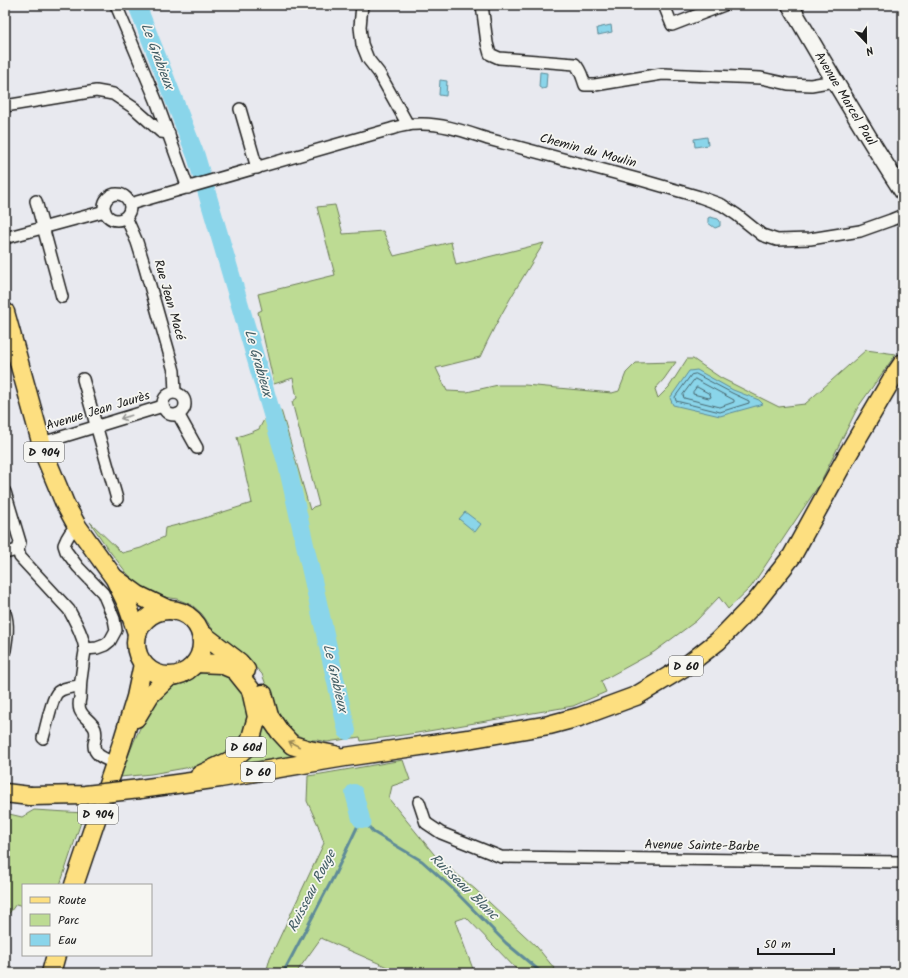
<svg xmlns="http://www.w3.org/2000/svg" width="908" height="978" viewBox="0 0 908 978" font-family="Kalam,sans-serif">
<rect width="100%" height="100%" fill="#e8e9ef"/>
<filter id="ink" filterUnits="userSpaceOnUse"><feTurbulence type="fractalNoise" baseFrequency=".025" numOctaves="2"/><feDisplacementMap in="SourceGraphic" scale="8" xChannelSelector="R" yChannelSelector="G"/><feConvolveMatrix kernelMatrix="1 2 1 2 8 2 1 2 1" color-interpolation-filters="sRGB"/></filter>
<g filter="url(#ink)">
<g fill="#bddb93" stroke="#6c7c58">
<path d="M335 205 343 234 383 231 394 256 451 242 456 265 544 243C521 280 498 317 480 357L436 368 447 391 467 392 498 385H525L612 393 619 391 626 373 636 363 676 362 664 379 655 389 658 398 669 387 687 359H693L721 378 779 407 805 404 866 350 896 354 858 407 819 485 751 587 728 609 719 597 696 621 654 652 601 681 606 692 573 706 417 733 361 741 360 737 327 742 317 740H308L290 732 280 720 272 701 262 674 244 655 225 642 213 630 202 614 192 605 177 599 160 596 139 586 126 572 108 549 90 522 122 553 141 548 164 537 165 528 201 519 252 503 237 437 252 432 259 429 266 416 281 410 310 510 313 507 319 505 292 402 297 398 293 378 274 384 258 312 262 310 258 294 335 275 317 207Z"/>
<path d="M213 670 235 678 250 702 245 737 223 758 197 766 151 774 120 777C129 755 148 697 171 687 175 685 181 685 185 683 191 680 195 675 201 673 205 671 209 671 213 670Z"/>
<path d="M263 724 299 756 238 766Z"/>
<path d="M403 760 410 780 392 786 389 799 438 859 475 889 537 947 558 973H520L466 917 455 921 473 969 470 973H401L321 938 296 973H266L270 958 324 843 318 825 307 801 308 776 321 774Z"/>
<path d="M34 810 84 813 60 885H23V906L16 904 5 919V813L22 817Z"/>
</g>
<g fill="#8ad5ea" stroke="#5e8b98">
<path d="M611 25 612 32 598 35 597 28Z"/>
<path d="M540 72 547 73 546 88 542 89 539 87Z"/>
<path d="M440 80 447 81 446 96 439 95Z"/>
<path d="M707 137 708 145 695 147 694 139Z"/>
<path d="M710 217 718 219 720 221V226L715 228 708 223V218Z"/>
<path d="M697 370 733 390 759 400 763 404 720 416 673 405 670 398 689 371Z"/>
<path d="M465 512 481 524 475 532 459 519Z"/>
</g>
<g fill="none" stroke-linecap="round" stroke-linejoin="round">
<g stroke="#48666e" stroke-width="1">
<path d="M696 374 732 393 749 401V403L720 412 676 401 675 397 691 375Z"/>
<path d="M695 379 734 400V402L720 407 684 398 683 395Z"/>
<path d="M697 387 710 394 711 397 709 398 693 394V392Z"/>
</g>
<g stroke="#5e8b98" stroke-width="3">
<path d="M366 823 373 832 422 861 452 888 506 943 542 973"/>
<path d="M283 973 334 876 361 819"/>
</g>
<path stroke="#8ad5ea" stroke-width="11" d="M361 819 366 823"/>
<g stroke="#8ad5ea" stroke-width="18">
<path d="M137 5 196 156 287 465 347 731"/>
<path d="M354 793 361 819"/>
</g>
<defs>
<g id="minor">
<path d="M116 5 156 100 188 188"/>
<path d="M362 5 360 27 362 44 368 59 379 73 408 125"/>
<path d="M482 5 487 43 490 54 499 58 575 64C581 70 582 77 585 85H595L662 74 761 78 788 84 811 85 834 81"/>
<path d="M664 5 672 25 724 5"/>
<path d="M5 106 96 91 113 94 134 108 161 132 169 133"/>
<path d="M240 109 257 168"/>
<circle cx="117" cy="207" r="13"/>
<path d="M36 201 62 297"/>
<path d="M130 204 391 129C400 126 409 124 419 124 442 123 466 132 488 139L641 180 700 197 722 205 737 215 762 235 777 240 810 239 860 231 891 220 903 215"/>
<path d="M126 217 137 242 143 261 168 349 174 371 175 393"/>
<path d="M5 238 105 211"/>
<path d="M83 379 117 499"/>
<circle cx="174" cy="404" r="11"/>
<path d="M178 414 197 448"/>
<path d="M42 443 163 406"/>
<path d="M5 492 20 542 18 550 20 557 69 610C75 621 84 637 85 650 85 654 83 660 83 665 81 676 80 687 80 698 79 702 79 707 80 710 83 718 92 721 95 729 97 735 95 739 94 744 93 756 106 759 115 763"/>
<path d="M77 526C70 531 67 537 64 545L66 551 78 567 103 593 114 619 116 630 110 641 105 645 97 648 85 649"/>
<path d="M5 553 18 550"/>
<path d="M5 613C9 625 7 637 5 650"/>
<path d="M43 738C46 728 52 697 58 692 64 687 73 687 80 686"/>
<path d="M419 802 426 823 441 833 501 857 903 862"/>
</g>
<path id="secondary" d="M790 5C827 68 863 131 903 192"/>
<g id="primary">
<path d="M5 312 45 456 65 504 77 526 115 579 127 604 137 633"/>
<path d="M116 579 138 595 169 610"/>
<circle cx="169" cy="643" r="33"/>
<path d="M201 633 239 662 246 670"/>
<path d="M196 663 221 664 235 670 251 690 257 717 249 745 232 760 200 775"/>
<path d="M263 694 269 716 280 732 292 745 309 750 335 755"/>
<path d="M136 718 150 695 169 677"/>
<path d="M140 789 220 778 345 757 468 739 549 725 579 717 636 696 686 666 718 641 755 603 792 556 848 454 892 379 903 363"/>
<path d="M5 793 30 796"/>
<path d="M74 885 122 743 136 697 143 664"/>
<path d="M51 973 56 955"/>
</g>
</defs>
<use href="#minor" stroke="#1c1c1c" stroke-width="14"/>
<use href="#secondary" stroke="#1c1c1c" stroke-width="19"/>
<use href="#primary" stroke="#1c1c1c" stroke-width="21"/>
<use href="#minor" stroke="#f6f6f2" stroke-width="11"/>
<use href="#secondary" stroke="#f6f6f2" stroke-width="16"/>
<use href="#primary" stroke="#fddf80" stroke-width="18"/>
<defs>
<path id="primary-bridge" d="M30 796 85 795 140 789"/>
</defs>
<use href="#primary-bridge" stroke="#1c1c1c" stroke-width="21" stroke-linecap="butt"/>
<use href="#primary-bridge" stroke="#fddf80" stroke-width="18"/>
</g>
<defs><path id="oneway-shaft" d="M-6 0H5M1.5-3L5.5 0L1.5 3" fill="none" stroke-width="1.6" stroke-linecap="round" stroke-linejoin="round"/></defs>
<use stroke="#949492" href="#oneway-shaft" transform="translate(126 417) rotate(163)"/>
<use stroke="#988753" href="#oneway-shaft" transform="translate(294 744) rotate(-153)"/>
</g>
<g text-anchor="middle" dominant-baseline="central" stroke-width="3.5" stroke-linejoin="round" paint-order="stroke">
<g fill="#f6f6f2" stroke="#5d5d5c" stroke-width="1">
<rect x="24" y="442" width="40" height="20" rx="3"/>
<rect x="669" y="656" width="34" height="20" rx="3"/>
<rect x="226" y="737" width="40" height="20" rx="3"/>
<rect x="241" y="762" width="34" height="20" rx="3"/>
<rect x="78" y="804" width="40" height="20" rx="3"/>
</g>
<g font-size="12" font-weight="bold" fill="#1c1c1c">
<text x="44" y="452">D 904</text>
<text x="686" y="666">D 60</text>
<text x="246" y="747">D 60d</text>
<text x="258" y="772">D 60</text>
<text x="98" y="814">D 904</text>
</g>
<g font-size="13" fill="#1c1c1c" stroke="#f6f6f2">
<text transform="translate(845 99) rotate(59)">Avenue Marcel Paul</text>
<text transform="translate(588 151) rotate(15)">Chemin du Moulin</text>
<text transform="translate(169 300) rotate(74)">Rue Jean Macé</text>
<text transform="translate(98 411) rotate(-17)">Avenue Jean Jaurès</text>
<text transform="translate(702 846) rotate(1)">Avenue Sainte-Barbe</text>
</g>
<g font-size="14" font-style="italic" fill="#425d64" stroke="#f6f6f2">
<text transform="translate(157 56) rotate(69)">Le Grabieux</text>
<text transform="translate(258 363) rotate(74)">Le Grabieux</text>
<text transform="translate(335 678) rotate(77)">Le Grabieux</text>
<text transform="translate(464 887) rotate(44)">Ruisseau Blanc</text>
<text transform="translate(312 891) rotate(-63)">Ruisseau Rouge</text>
</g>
</g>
<rect width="908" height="978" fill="none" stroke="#f6f6f2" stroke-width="20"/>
<rect x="10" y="10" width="888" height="958" fill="none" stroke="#1c1c1c" stroke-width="1.5" filter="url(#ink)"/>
<rect x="22" y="884" width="130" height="72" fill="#f6f6f2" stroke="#9f9f9c"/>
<rect x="30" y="897" width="20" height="6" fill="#fddf80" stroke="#9f9f9c"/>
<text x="58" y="904" font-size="12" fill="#1c1c1c">Route</text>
<rect x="30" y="914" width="20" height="12" fill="#bddb93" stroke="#9f9f9c"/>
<text x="58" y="924" font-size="12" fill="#1c1c1c">Parc</text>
<rect x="30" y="934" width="20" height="12" fill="#8ad5ea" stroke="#9f9f9c"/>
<text x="58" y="944" font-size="12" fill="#1c1c1c">Eau</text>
<g transform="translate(866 42) rotate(158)" stroke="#f6f6f2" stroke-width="3" paint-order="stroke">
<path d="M0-3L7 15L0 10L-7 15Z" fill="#1c1c1c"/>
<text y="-6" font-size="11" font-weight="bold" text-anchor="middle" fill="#1c1c1c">N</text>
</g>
<path d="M758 948v6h76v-6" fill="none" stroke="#1c1c1c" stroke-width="2"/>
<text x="764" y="948" font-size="12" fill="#1c1c1c" stroke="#f6f6f2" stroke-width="3" paint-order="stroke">50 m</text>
</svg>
